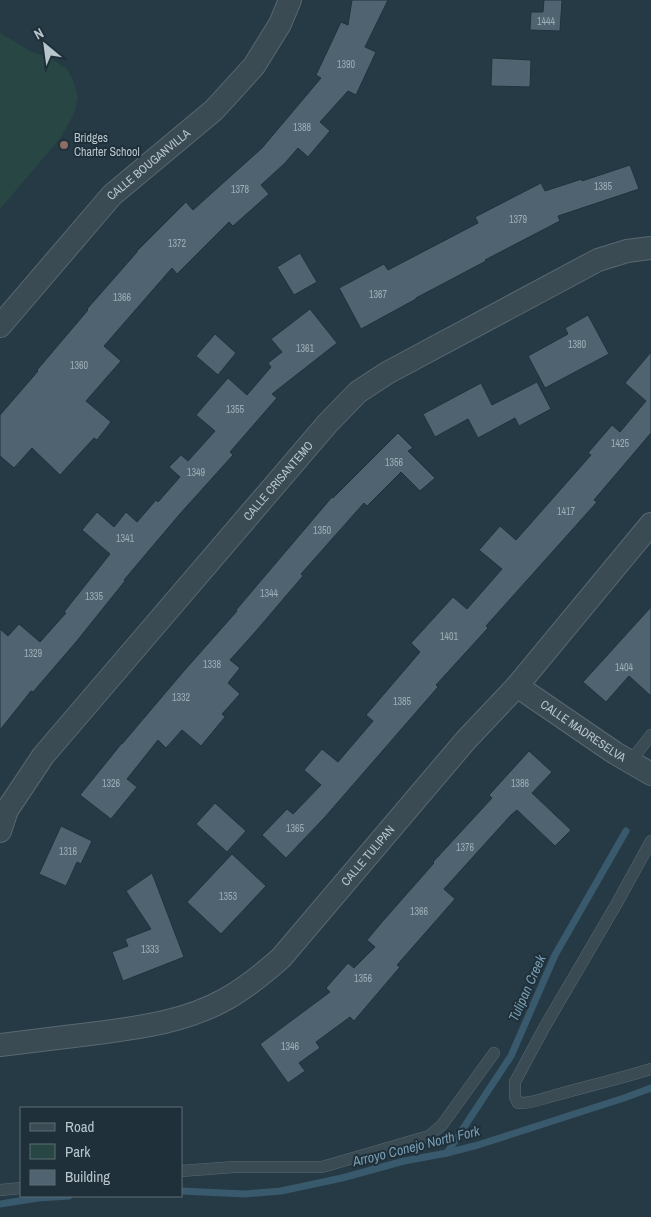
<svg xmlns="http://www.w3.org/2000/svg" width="651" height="1217" viewBox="0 0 651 1217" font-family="'Archivo Narrow',sans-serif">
<rect width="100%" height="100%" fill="#263a45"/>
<path fill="#284643" d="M0 33 30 51 50 58 67 69 73 80 78 97 74 114 61 137 0 209Z"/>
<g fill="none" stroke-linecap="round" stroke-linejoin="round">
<g stroke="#39596c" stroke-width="7">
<path d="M447 1153 511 1056 555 955 626 831"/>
<path d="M181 1191 245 1194 281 1191 342 1178 404 1161 447 1153 478 1145 624 1098 651 1088"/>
<path d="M0 1204 38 1198 69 1196"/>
</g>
</g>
<g fill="#4f6470" stroke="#21323c">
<path d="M352 0H388L365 47 376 52 356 95 348 91 320 122 330 131 308 157 298 148 285 163 261 185 269 194 233 226 229 222 177 274 172 268 104 346 121 361 86 401 111 422 97 440 94 438 60 475 32 448 14 468 0 456V415L38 371 37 370 88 310 87 309 137 252V251L186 202 193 210 262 148 321 78 316 75 341 22 348 25Z"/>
<path d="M544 0H562L560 31 530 30 531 12H543Z"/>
<path d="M492 58 531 60 530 87 491 86Z"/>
<path d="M630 165 639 189 558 216 560 221 485 260 486 261 416 298V299L361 329 339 288 384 264 388 270 478 223 475 217 541 183 545 191 582 179V181Z"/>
<path d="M300 253 317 282 294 295 277 267Z"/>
<path d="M310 309 337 343 272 394 277 398 230 452 233 455 179 515 124 580 125 581 76 642 33 692 31 691 0 730V629L8 636 19 624 40 642 66 613 64 612 110 554 82 530 97 512 114 527 126 512 137 522 156 500 158 502 180 477 169 467 181 455 188 461 215 431 196 415 228 378 247 395 271 367 268 363 282 352 271 339Z"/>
<path d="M588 315 609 354 545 388 528 356 568 334 565 328Z"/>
<path d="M215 334 236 353 218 375 196 356Z"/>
<path d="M651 352V433L594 500 597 502 486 626 488 628 436 685 438 687 325 817 286 858 262 835 287 809 293 814 321 785 304 770 322 749 338 762 373 721 366 715 420 652 411 643 453 597 467 609 502 569 479 550 500 526 516 540 591 455 588 453 612 425 620 432 646 401 625 383Z"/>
<path d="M537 382 551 409 519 426 515 418 478 438 468 419 435 437 423 414 481 383 492 405Z"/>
<path d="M398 433 413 448 408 451 435 478 420 491 401 472 367 506 364 503 301 574 303 576 256 631 230 660 240 668 228 683 240 694 222 714 225 717 201 746 182 730 166 748 158 740 127 779 137 787 111 819 80 795 122 743V744L183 672 237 611 236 610 332 497 333 498Z"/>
<path d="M651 607V696L629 676 606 702 583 682Z"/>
<path d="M529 751 552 772 532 793 571 830 555 846 517 810 511 815 444 889 455 899 397 965 400 967 354 1021 350 1017 316 1042 320 1048 299 1063 305 1071 288 1083 260 1044 330 992 326 988 348 963 354 968 375 947 367 940 382 922 434 863 433 862 492 798 489 795Z"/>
<path d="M215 803 246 831 227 852 196 824Z"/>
<path d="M61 826 92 841 81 864 77 862 66 886 39 874Z"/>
<path d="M232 854 266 886 221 934 187 902Z"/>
<path d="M152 873 184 957 123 981 112 952 128 946 125 939 151 929 126 891Z"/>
</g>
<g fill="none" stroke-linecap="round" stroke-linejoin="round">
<defs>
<g id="lane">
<path d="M630 762 651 735"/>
<path d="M651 841 617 903 544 1028 515 1082V1097L518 1103C532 1104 543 1098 556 1095 588 1086 619 1079 651 1069"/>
<path d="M181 1171 234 1167H322L429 1136 442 1125 494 1053"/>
<path d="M0 1190 21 1188"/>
</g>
<g id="street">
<path id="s1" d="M0 326 112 195 214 110 254 66 280 24 290 0"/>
<path id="s2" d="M517 686 615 753 651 774"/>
<path id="s3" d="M0 831 7 810 43 756 327 424 358 392 387 373 598 260 627 251 651 248"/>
<path id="s4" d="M0 1045C33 1041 65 1037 98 1033 143 1027 187 1021 226 999 246 988 264 973 281 958L466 740 517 686 651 524"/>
</g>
</defs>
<use href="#lane" stroke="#596871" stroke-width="12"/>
<use href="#street" stroke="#596871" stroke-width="24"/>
<use href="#lane" stroke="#3b4b54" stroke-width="11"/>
<use href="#street" stroke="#3b4b54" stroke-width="22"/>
</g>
<circle fill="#8d6e63" stroke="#1f303a" stroke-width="2" cx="64" cy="145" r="5"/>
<g text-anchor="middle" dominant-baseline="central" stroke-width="4" stroke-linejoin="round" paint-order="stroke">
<g font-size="10" fill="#9eadb6">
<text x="546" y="21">1444</text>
<text x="346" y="64">1390</text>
<text x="302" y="127">1388</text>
<text x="603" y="186">1385</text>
<text x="240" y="189">1378</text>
<text x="518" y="219">1379</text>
<text x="177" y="243">1372</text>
<text x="378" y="294">1367</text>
<text x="122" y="297">1366</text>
<text x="577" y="344">1380</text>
<text x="305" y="348">1361</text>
<text x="79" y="365">1360</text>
<text x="235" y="409">1355</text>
<text x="620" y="443">1425</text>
<text x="394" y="462">1356</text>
<text x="196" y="472">1349</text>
<text x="566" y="511">1417</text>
<text x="322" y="530">1350</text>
<text x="125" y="538">1341</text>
<text x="269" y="593">1344</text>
<text x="94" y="596">1335</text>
<text x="449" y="636">1401</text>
<text x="33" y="653">1329</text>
<text x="212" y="664">1338</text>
<text x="624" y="667">1404</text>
<text x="181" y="697">1332</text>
<text x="402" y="701">1385</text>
<text x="111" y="783">1326</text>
<text x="520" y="783">1386</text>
<text x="295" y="828">1365</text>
<text x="465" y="847">1376</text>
<text x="68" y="851">1316</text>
<text x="228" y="896">1353</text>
<text x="419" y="911">1366</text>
<text x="150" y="949">1333</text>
<text x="363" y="978">1356</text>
<text x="290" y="1046">1346</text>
</g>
<g font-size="12" fill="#b8c5cd" stroke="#1f303a" text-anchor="start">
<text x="74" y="138">Bridges<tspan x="74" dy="14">Charter School</tspan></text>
</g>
<g font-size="12" fill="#b8c5cd" stroke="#1f303a">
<text stroke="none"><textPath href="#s1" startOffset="220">CALLE BOUGANVILLA</textPath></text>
<text stroke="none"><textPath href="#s3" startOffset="449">CALLE CRISANTEMO</textPath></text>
<text stroke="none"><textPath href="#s2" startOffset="80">CALLE MADRESELVA</textPath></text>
<text stroke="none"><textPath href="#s4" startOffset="435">CALLE TULIPAN</textPath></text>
</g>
<g font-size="14" font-style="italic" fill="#779db2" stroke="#1f303a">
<text transform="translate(527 988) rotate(-66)">Tulipan Creek</text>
<text transform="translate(416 1146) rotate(-14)">Arroyo Conejo North Fork</text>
</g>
</g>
<rect x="20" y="1107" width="162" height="90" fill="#1f303a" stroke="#5c6c75"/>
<rect x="30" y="1123" width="25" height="8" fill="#3b4b54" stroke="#5c6c75"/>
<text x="65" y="1132" font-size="15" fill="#b8c5cd">Road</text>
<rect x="30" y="1144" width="25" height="15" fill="#284643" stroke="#5c6c75"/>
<text x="65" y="1157" font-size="15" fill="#b8c5cd">Park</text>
<rect x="30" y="1170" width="25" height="15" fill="#4f6470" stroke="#5c6c75"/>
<text x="65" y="1182" font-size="15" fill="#b8c5cd">Building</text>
<g transform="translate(45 45) rotate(331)" stroke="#1f303a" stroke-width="4" paint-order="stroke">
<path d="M0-4L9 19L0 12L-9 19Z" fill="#b8c5cd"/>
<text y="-8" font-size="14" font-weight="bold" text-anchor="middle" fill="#b8c5cd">N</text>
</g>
</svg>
